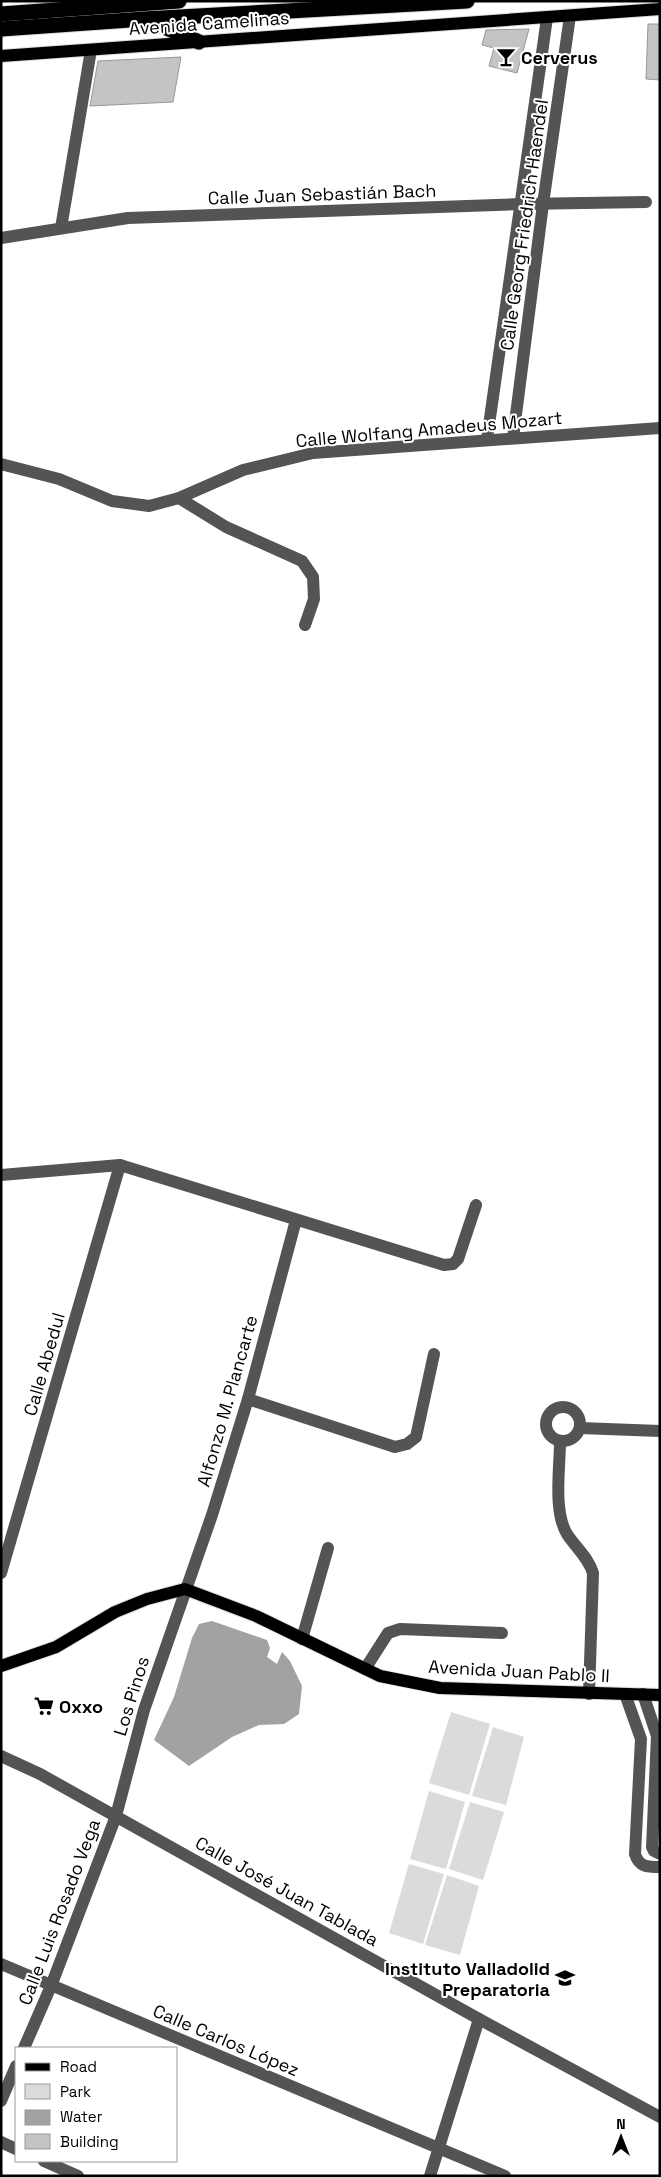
<svg xmlns="http://www.w3.org/2000/svg" width="661" height="2177" viewBox="0 0 661 2177" font-family="'Space Grotesk',sans-serif">
<rect width="100%" height="100%" fill="#fff"/>
<g fill="#dbdbdb">
<path d="M451 1712 490 1724 469 1795 429 1783Z"/>
<path d="M493 1727 524 1737 506 1805 472 1796Z"/>
<path d="M429 1791 465 1802 446 1869 410 1859Z"/>
<path d="M470 1802 504 1812 483 1880 449 1869Z"/>
<path d="M409 1864 444 1874 423 1944 389 1933Z"/>
<path d="M447 1875 479 1886 460 1955 425 1945Z"/>
</g>
<path fill="#a2a2a2" d="M212 1621 267 1640 270 1648 267 1657 277 1664 282 1652 290 1661 302 1686 299 1714 284 1724 259 1725 232 1737 189 1766 154 1740 174 1697 192 1638 199 1624Z"/>
<g fill="#c4c4c4" stroke="#989898">
<path d="M648 24H660V80L646 79Z"/>
<path d="M529 29 517 73 489 66 494 48 482 45 486 30Z"/>
<path d="M181 57 173 102 90 106 98 61Z"/>
</g>
<g fill="none" stroke-linecap="round" stroke-linejoin="round">
<defs>
<g id="major">
<path d="M1 56 660 9"/>
<path d="M1 1666 56 1647 115 1612 147 1599 185 1589 256 1616 380 1676 440 1688 660 1695"/>
</g>
<g id="highway">
<path d="M1 14 179 1"/>
<path d="M148 20 199 42"/>
<path d="M1 29 144 19 467 1"/>
</g>
</defs>
<use href="#major" stroke="#dbdbdb" stroke-width="14"/>
<use href="#highway" stroke="#dbdbdb" stroke-width="17"/>
<g stroke="#545454" stroke-width="12">
<path d="M61 228 91 50"/>
<path d="M1 238 128 218 521 204 646 202"/>
<path d="M513 438 543 204 570 16"/>
<path d="M487 439 547 18"/>
<path d="M1 464 59 479 112 501 149 506 179 498 243 470 313 453 660 428"/>
<path d="M179 498 226 527 302 561 313 577 314 599 305 625"/>
<path d="M1 1175 120 1165 444 1265 453 1264 458 1259 476 1205"/>
<path d="M248 1399 395 1447 407 1444 416 1437 434 1354"/>
<circle cx="563" cy="1424" r="17"/>
<path d="M580 1428 660 1431"/>
<path d="M560 1441C560 1468 553 1511 567 1534 576 1548 588 1557 593 1573L589 1694"/>
<path d="M1 1573 120 1165"/>
<path d="M302 1639 328 1548"/>
<path d="M365 1669 388 1633 400 1629 502 1633"/>
<path d="M625 1694 641 1739 635 1854C639 1867 647 1867 660 1867"/>
<path d="M643 1694 657 1736 652 1847 654 1851 660 1854"/>
<path d="M1 1756 40 1774 479 2019 660 2117"/>
<path d="M1 1964 505 2176"/>
<path d="M24 2048 51 1986 116 1816 144 1710 212 1515 248 1399 296 1220"/>
<path d="M1 2101 16 2066"/>
<path d="M1 2142 16 2149"/>
<path d="M44 2161 78 2176"/>
<path d="M430 2176 479 2019"/>
</g>
<use href="#major" stroke="#000" stroke-width="12"/>
<use href="#highway" stroke="#000" stroke-width="15"/>
</g>
<defs>
<symbol id="bar-bare" viewBox="-9 -9 18 18"><path d="M-6-5H6L.8 .8V4.5H3.5V6h-7V4.5H-.8V.8Z" fill="#000" stroke="#fff" stroke-width="2.5" paint-order="stroke"/></symbol>
<symbol id="supermarket-bare" viewBox="-9 -9 18 18"><path d="M-6-5.5h2.5l.6 2H6L4.5 2H-2.5L-4.4-4H-6ZM-1.5 3.2a1.3 1.3 0 1 0 .1 0ZM3 3.2a1.3 1.3 0 1 0 .1 0Z" fill="#000" stroke="#fff" stroke-width="2.5" paint-order="stroke"/></symbol>
<symbol id="university-bare" viewBox="-9 -9 18 18"><path d="M0-5L7-2L0 1L-7-2ZM-4 1L0 2.5L4 1V4Q0 6-4 4Z" fill="#000" stroke="#fff" stroke-width="2.5" paint-order="stroke"/></symbol>
</defs>
<g fill-rule="evenodd">
<use href="#bar-bare" x="492" y="43" width="28" height="28"/>
<use href="#supermarket-bare" x="30" y="1692" width="28" height="28"/>
<use href="#university-bare" x="551" y="1964" width="28" height="28"/>
</g>
<g text-anchor="middle" dominant-baseline="central" stroke-width="4" stroke-linejoin="round" paint-order="stroke">
<g font-size="18" fill="#000" stroke="#fff">
<text transform="translate(209 23) rotate(-4)">Avenida Camelinas</text>
<text transform="translate(322 194) rotate(-2)">Calle Juan Sebastián Bach</text>
<text transform="translate(524 225) rotate(-82)">Calle Georg Friedrich Haendel</text>
<text transform="translate(429 429) rotate(-5)">Calle Wolfang Amadeus Mozart</text>
<text transform="translate(44 1364) rotate(-74)">Calle Abedul</text>
<text transform="translate(227 1401) rotate(-74)">Alfonzo M. Plancarte</text>
<text transform="translate(519 1671) rotate(3)">Avenida Juan Pablo II</text>
<text transform="translate(131 1696) rotate(-73)">Los Pinos</text>
<text transform="translate(287 1891) rotate(29)">Calle José Juan Tablada</text>
<text transform="translate(59 1912) rotate(-69)">Calle Luis Rosado Vega</text>
<text transform="translate(226 2040) rotate(23)">Calle Carlos López</text>
</g>
<g font-size="18" font-weight="bold" fill="#000" stroke="#fff" text-anchor="start">
<text x="521" y="57">Cerverus</text>
<text x="59" y="1706">Oxxo</text>
<text x="550" y="1968" text-anchor="end">Instituto Valladolid<tspan x="550" dy="21">Preparatoria</tspan></text>
</g>
</g>
<rect width="661" height="2177" fill="none" stroke="#000000" stroke-width="5"/>
<rect x="15" y="2047" width="162" height="115" fill="#ffffff" stroke="#999999"/>
<rect x="25" y="2063" width="25" height="8" fill="#000000" stroke="#999999"/>
<text x="60" y="2072" font-size="15" fill="#000000">Road</text>
<rect x="25" y="2084" width="25" height="15" fill="#dbdbdb" stroke="#999999"/>
<text x="60" y="2097" font-size="15" fill="#000000">Park</text>
<rect x="25" y="2110" width="25" height="15" fill="#a2a2a2" stroke="#999999"/>
<text x="60" y="2122" font-size="15" fill="#000000">Water</text>
<rect x="25" y="2134" width="25" height="15" fill="#c4c4c4" stroke="#999999"/>
<text x="60" y="2147" font-size="15" fill="#000000">Building</text>
<g transform="translate(621 2137)" stroke="#ffffff" stroke-width="4" paint-order="stroke">
<path d="M0-4L9 19L0 12L-9 19Z" fill="#000000"/>
<text y="-8" font-size="14" font-weight="bold" text-anchor="middle" fill="#000000">N</text>
</g>
</svg>
